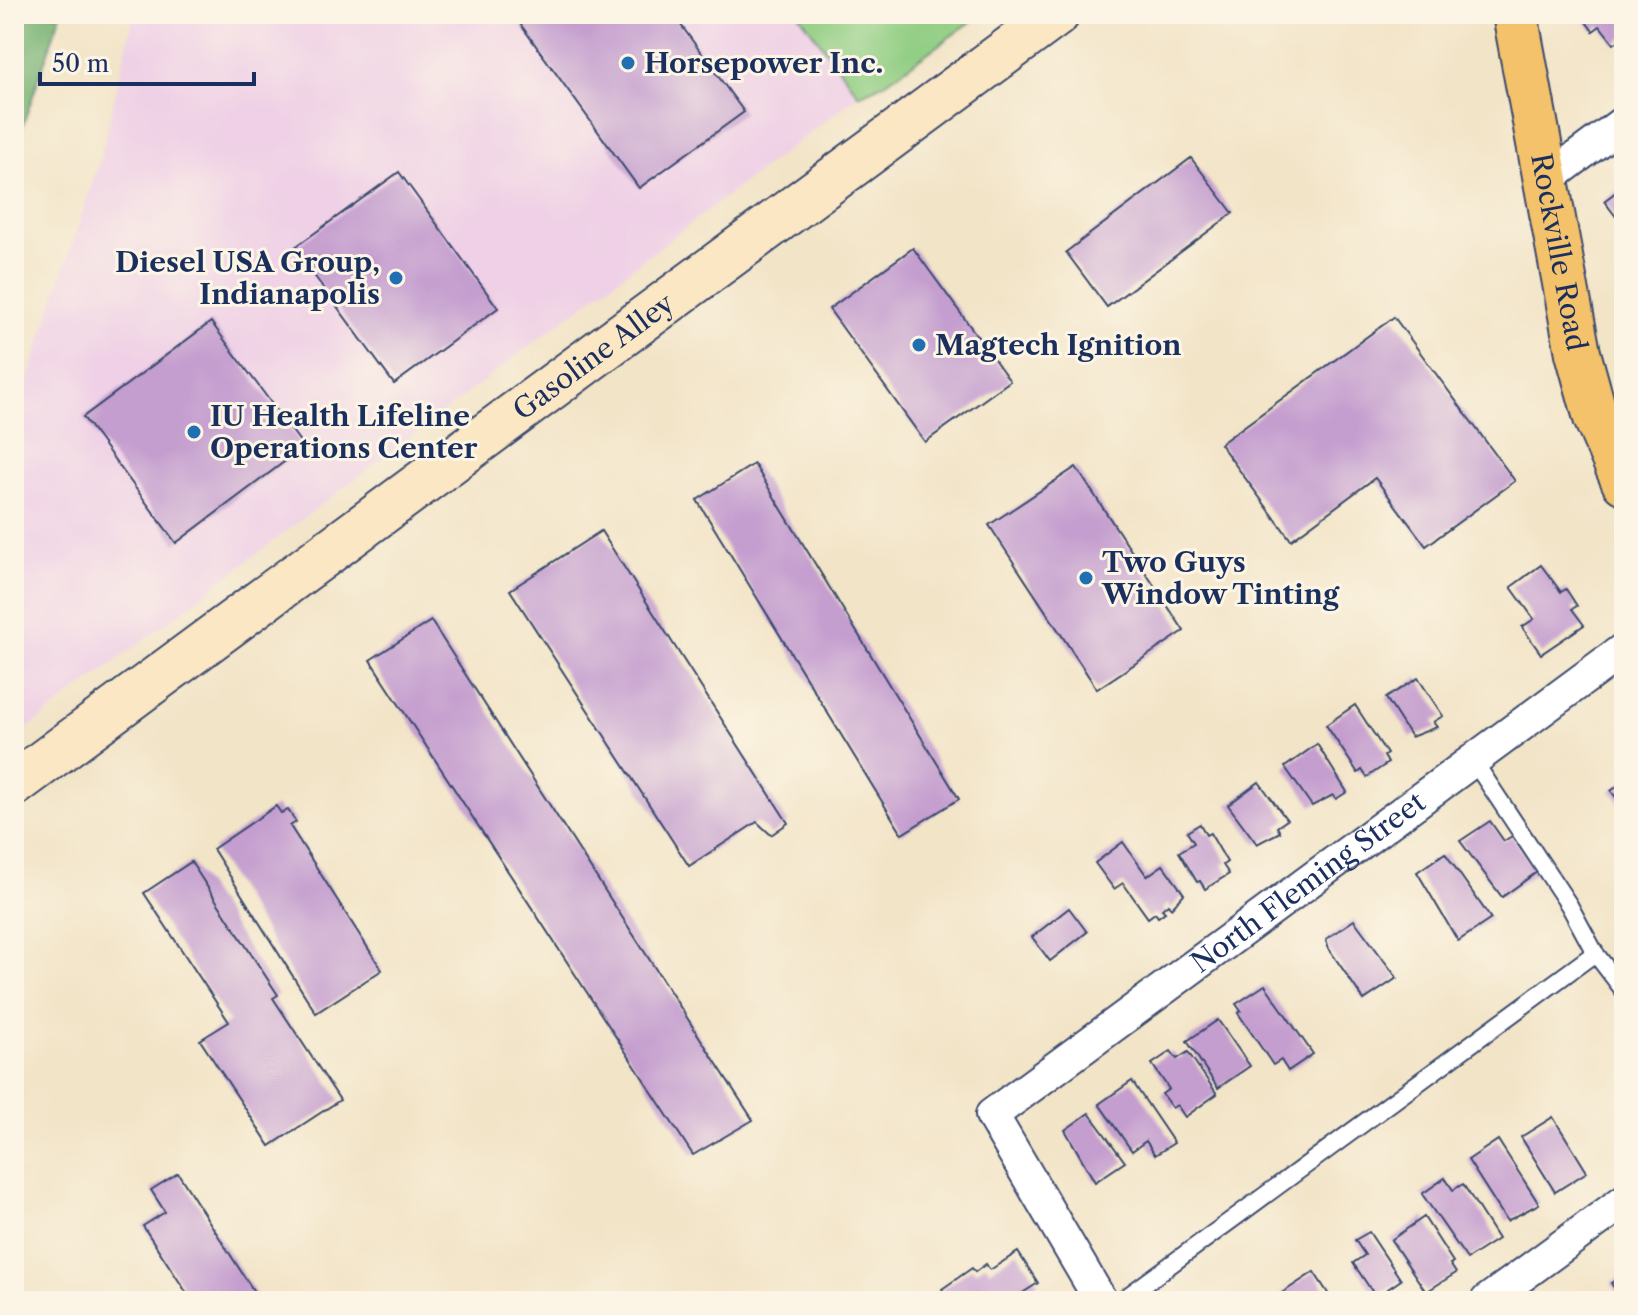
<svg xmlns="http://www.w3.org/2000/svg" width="1638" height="1315" viewBox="0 0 1638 1315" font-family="'Libre Caslon Text',serif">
<rect width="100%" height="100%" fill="#fcf5e5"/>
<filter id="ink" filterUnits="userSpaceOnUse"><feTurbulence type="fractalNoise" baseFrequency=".0125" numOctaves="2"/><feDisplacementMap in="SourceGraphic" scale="16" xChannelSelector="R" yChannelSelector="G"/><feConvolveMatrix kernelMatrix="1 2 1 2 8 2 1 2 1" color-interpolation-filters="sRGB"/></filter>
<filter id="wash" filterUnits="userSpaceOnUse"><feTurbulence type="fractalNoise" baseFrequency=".006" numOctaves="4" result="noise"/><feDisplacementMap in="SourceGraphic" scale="32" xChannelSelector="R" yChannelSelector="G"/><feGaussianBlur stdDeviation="1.8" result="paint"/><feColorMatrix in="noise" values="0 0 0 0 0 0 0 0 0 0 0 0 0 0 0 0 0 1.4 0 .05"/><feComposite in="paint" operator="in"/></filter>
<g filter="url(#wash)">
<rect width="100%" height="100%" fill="#f2e4c7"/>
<path fill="#efd0e6" d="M134 14H799L859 95 14 739V422L100 159Z"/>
<path fill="#91ce83" stroke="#567e70" stroke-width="2" d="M799 14H982L885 83 859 95Z"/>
<path fill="#74b171" stroke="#487068" stroke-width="2" d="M14 14H61L14 151Z"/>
<g id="blocks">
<g fill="#c49ecf">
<path d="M513 14H673L744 112 639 188Z"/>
<path d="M1580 14H1624V37L1614 44 1600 26 1593 31Z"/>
<path d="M1191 158 1233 213 1107 307 1066 252Z"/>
<path d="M399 172 498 308 394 384 294 248Z"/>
<path d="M1624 186V227L1604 201Z"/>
<path d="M913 248 1010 381 925 442 829 309Z"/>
<path d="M1394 317 1515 481 1426 546 1375 478 1291 540 1220 444Z"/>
<path d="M211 322 304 447 176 543 83 417Z"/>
<path d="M754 464 959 799 902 834 697 500Z"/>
<path d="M1076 467 1184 631 1097 689 989 525Z"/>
<path d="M601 531 788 823 771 835 757 822 689 866 510 590Z"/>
<path d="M1541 565 1561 592 1566 589 1577 606 1572 609 1584 625 1541 654 1522 627 1534 619 1511 587Z"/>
<path d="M431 621 753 1120 693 1155 370 660Z"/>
<path d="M1418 678 1443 716 1433 722 1437 727 1411 737 1386 698Z"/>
<path d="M1355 705 1387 754 1384 756 1388 763 1367 777 1362 770 1358 773 1326 725Z"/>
<path d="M1317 744 1347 792 1336 799 1333 795 1312 806 1285 767Z"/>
<path d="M1624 781V808L1611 791Z"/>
<path d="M1259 782 1287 820 1277 827 1280 832 1257 844 1228 805Z"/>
<path d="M276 806 281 813 288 810 296 822 290 826 382 970 316 1013 213 849Z"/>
<path d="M1490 821 1504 841 1512 836 1537 872 1502 897 1460 841Z"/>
<path d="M1200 824 1206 835 1210 833 1227 862 1223 865 1229 874 1205 889 1200 881 1197 882 1179 852 1194 843 1187 832Z"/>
<path d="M1123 842 1147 876 1163 865 1184 894 1171 908 1168 904 1162 909 1165 912 1158 917 1155 913 1148 918 1123 883 1114 889 1095 863Z"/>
<path d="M1445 853 1491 919 1458 941 1417 872Z"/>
<path d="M191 862 278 995 273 998 340 1100 270 1146 200 1040 229 1022 144 893Z"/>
<path d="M1069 908 1087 932 1050 961 1032 937Z"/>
<path d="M1354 920 1397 978 1364 1000 1329 949 1326 939Z"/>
<path d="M1265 985 1313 1054 1288 1071 1281 1060 1273 1065 1238 1013 1241 1011 1236 1004Z"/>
<path d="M1218 1020 1250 1066 1218 1088 1187 1041Z"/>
<path d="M1171 1051 1177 1059 1188 1052 1217 1094 1185 1117 1177 1105 1172 1108 1162 1094 1169 1089 1152 1064Z"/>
<path d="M1132 1081 1174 1143 1155 1155 1146 1141 1132 1151 1099 1104Z"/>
<path d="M1089 1113 1125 1162 1095 1182 1065 1130Z"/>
<path d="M1553 1117 1587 1172 1555 1192 1521 1137Z"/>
<path d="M1498 1140 1539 1204 1507 1221 1468 1160Z"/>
<path d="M178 1173 260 1301H192L143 1226 165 1212 151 1190Z"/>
<path d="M1445 1178 1453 1190 1463 1184 1498 1239 1467 1259 1422 1194Z"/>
<path d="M1424 1217 1453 1262 1450 1264 1456 1273 1426 1292 1391 1240Z"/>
<path d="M1369 1232 1401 1280 1376 1297 1353 1263 1365 1255 1355 1240Z"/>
<path d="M1018 1252 1038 1283 1010 1301H949L942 1289 972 1268 975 1272 986 1264 990 1270Z"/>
<path d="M1314 1272 1333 1301H1288L1282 1293Z"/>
<path d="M1624 1275V1301H1623L1611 1283Z"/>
</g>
</g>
</g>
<g filter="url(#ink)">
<use href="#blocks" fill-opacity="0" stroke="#3b4a6e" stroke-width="2"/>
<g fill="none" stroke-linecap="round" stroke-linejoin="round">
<defs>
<g id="lane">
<path d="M1473 760 1569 905 1595 953 1624 991"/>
<path d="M1121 1301 1595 953"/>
</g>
<g id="street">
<path d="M1546 180 1624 122"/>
<path id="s1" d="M1101 1301 992 1115 1624 649"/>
<path d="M1487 1301 1624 1201"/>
</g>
<g id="secondary">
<path id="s2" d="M14 784 1057 14"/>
</g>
<g id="primary">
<path id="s3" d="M1515 14 1578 353 1596 418 1624 482"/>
</g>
</defs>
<use href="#lane" stroke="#3b4a6e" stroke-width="20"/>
<use href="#street" stroke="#3b4a6e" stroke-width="36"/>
<use href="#secondary" stroke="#3b4a6e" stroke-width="48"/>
<use href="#primary" stroke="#3b4a6e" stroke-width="48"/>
<use href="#lane" stroke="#fff" stroke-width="16"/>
<use href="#street" stroke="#fff" stroke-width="32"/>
<use href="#secondary" stroke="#fbe7c3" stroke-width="44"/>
<use href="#primary" stroke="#f4c26a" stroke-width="44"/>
</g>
</g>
<g fill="#1f6fb2" stroke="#fcf5e5" stroke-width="3">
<circle cx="628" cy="63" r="8"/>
<circle cx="396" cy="278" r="8"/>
<circle cx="919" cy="345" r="8"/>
<circle cx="194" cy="432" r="8"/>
<circle cx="1086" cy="578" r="8"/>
</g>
<g text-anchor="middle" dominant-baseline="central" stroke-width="6" stroke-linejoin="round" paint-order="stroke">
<g font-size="28" font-weight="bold" fill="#1b2f5e" stroke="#fcf5e5" text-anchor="start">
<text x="644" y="63">Horsepower Inc.</text>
<text x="380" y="262" text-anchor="end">Diesel USA Group,<tspan x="380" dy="32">Indianapolis</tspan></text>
<text x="935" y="345">Magtech Ignition</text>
<text x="210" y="416">IU Health Lifeline<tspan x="210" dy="32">Operations Center</tspan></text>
<text x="1102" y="562">Two Guys<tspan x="1102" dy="32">Window Tinting</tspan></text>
</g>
<g font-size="28" fill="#1b2f5e" stroke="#fcf5e5">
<text stroke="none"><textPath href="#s3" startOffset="242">Rockville Road</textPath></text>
<text stroke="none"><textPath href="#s2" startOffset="720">Gasoline Alley</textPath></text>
<text stroke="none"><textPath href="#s1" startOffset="608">North Fleming Street</textPath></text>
</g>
</g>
<rect width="1638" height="1315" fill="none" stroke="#fcf5e5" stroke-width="48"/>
<path d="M40 72v12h214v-12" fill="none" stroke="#1b2f5e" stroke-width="4"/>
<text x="52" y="72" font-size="24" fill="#1b2f5e" stroke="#fcf5e5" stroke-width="6" paint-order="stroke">50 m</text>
</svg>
